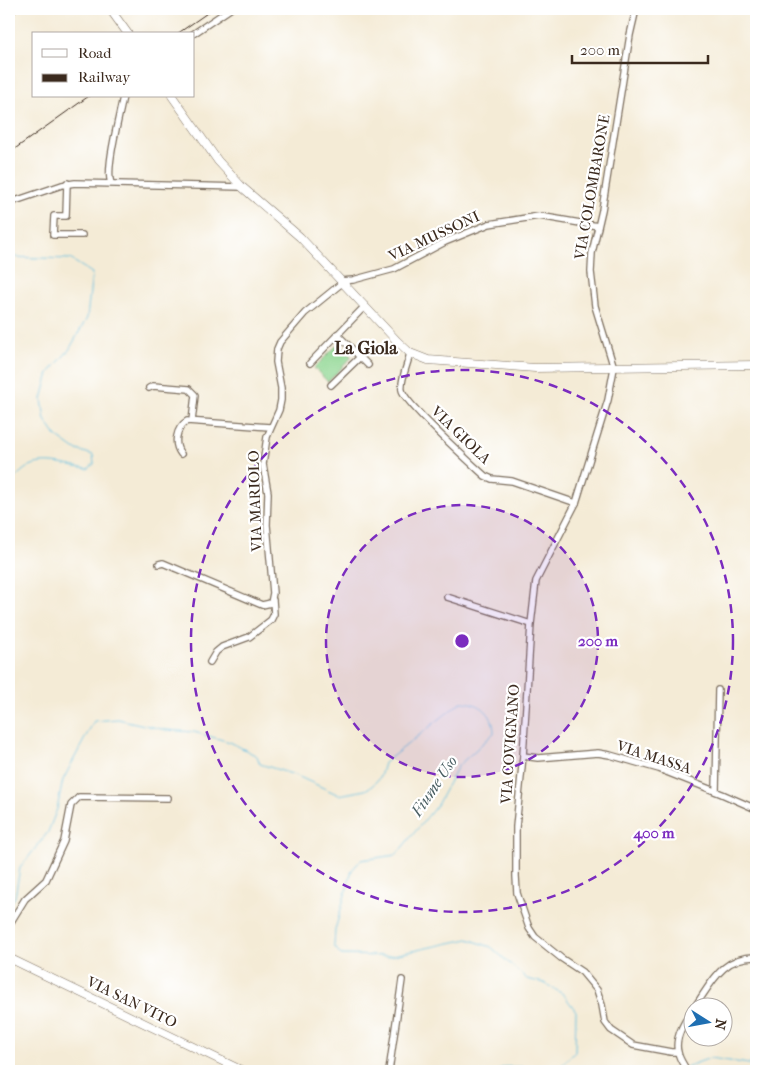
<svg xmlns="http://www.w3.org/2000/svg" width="765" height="1080" viewBox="0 0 765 1080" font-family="'IM FELL French Canon',serif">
<rect width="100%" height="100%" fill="#fff"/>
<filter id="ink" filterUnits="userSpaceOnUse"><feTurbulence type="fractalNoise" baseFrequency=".02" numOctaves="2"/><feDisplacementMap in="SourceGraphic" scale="10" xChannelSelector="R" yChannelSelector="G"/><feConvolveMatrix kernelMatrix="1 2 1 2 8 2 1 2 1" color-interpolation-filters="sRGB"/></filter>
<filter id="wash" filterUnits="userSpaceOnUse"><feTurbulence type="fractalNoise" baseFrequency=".0096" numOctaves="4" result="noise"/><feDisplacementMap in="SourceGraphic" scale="20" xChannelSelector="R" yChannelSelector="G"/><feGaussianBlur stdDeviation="1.12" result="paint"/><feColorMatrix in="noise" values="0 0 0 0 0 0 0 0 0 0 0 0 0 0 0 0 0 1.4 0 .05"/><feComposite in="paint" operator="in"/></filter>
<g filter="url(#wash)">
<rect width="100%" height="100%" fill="#f4ebd6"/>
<path fill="#8ed691" stroke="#648058" d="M338 344 352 357 328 382 314 368Z"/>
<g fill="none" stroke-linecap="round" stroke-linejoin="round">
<g stroke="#63bfe1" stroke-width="1">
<path d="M9 257 70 259 92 273 87 318 69 350 49 373 42 399 45 420 56 436 74 449 93 455 94 464 88 469C70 467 47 458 30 466 22 470 15 478 9 484"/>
<path d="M9 906 15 897 20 868 48 832 57 809 63 780 94 721 118 719 166 730 194 732 230 742 257 756 260 764 295 775 339 795 365 790 372 786 380 777 384 763 461 702C480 702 494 713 494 733L458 766 437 805 396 855 361 860 352 870 335 930 334 946 341 955 389 956 468 939 491 947 527 979 544 983 563 994 576 1011 575 1051 561 1066 504 1067 496 1071"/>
<path d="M686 1067 710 1058 749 1064H756"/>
<path d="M677 1071 683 1068"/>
</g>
</g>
</g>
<g filter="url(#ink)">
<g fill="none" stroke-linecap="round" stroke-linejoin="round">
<defs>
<g id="street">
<path d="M636 9 630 35 602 210 592 253 591 272 595 306 614 368 608 400 576 503 536 581 531 624 523 756 516 827V876L517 893 529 928 535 937 561 958 582 972 597 990 602 1005 605 1022 611 1030 633 1045 671 1052H677"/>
<path d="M9 11 14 9"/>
<path d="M193 34 230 9"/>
<path d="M67 183 66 216H54L53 235H82"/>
<path d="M111 183C105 168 120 115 123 96"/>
<path d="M9 203 62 185 75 183 242 187"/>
<path d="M340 281 353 280 394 269 445 242 489 224 539 216 598 226"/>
<path d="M337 334 368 365"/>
<path d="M410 353C408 364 400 380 402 390 405 404 471 463 485 476L492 479 512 481 576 503"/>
<path d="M310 363 365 306"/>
<path d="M331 385 360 357"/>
<path d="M149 388 153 386 189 389 195 395 192 421"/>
<path d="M181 454C173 444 176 428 187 421L270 427"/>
<path d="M159 564 163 563 262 605 271 603 273 593 267 525 268 493 263 464 267 437 279 410 281 400V388L276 362 277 349 280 342 305 313 342 283"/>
<path d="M447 597 531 624"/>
<path d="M210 662 216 652 222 647 249 637 271 620 274 614 273 600"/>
<path d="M523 756 538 758 598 753 610 755 659 769 722 794 756 809"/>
<path d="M716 791 718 690"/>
<path d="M9 925 25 899 46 880 64 841 71 805 79 797 168 798"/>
<path d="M694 1008C711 984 722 956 756 957"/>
<path d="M225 1071 229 1064"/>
<path d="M389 1071 402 980"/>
<path d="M687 1071C684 1065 679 1059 678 1052 674 1038 685 1021 692 1010"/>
</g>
<g id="secondary">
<path d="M110 9 128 34"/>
<path d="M172 96 218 161 242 187 300 237 397 341 410 353 428 360 535 368 756 365"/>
<path d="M9 958 243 1071"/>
</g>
</defs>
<use href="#street" stroke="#7c6e5e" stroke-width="8"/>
<use href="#secondary" stroke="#7c6e5e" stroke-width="9"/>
<use href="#street" stroke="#fff" stroke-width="5.5"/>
<use href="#secondary" stroke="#fff" stroke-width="8"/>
<g stroke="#3b2a1e" stroke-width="1">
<path d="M177 34 213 9"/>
<path d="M9 153 89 96"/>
</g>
</g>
</g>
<circle cx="462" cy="641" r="136" fill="#7b2cbf" fill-opacity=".12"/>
<g fill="none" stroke="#7b2cbf" stroke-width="2.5" stroke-dasharray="9 6">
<circle cx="462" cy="641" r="136"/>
<circle cx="462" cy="641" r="271"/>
</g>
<g text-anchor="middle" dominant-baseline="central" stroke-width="4.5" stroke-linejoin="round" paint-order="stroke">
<g font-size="15" fill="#3b2a1e" stroke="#fff">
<text transform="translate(592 187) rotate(-80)">VIA COLOMBARONE</text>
<text transform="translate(434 236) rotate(-25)">VIA MUSSONI</text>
<text transform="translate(461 435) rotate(44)">VIA GIOLA</text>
<text transform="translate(255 501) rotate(-92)">VIA MARIOLO</text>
<text transform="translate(510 744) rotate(-86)">VIA COVIGNANO</text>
<text transform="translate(654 757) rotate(18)">VIA MASSA</text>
<text transform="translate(132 1002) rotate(26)">VIA SAN VITO</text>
</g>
<g font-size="16" font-style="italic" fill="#495e62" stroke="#fff">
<text transform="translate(434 786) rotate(-56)">Fiume Uso</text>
</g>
<g font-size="18" font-weight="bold" fill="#3b2a1e" stroke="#fff">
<text x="366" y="348">La Giola</text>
</g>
</g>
<circle cx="462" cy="641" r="8" fill="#7b2cbf" stroke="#fff" stroke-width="2.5"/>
<g font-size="15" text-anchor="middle" font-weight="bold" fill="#7b2cbf" stroke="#fff" stroke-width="4.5" stroke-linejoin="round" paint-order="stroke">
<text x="598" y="646">200 m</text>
<text x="654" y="838">400 m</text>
</g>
<rect width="765" height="1080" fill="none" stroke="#fff" stroke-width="30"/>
<rect x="32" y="32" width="162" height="65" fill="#ffffff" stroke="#b1aaa5"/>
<rect x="42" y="49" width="25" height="8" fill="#ffffff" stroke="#b1aaa5"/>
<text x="78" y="58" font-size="15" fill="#3b2a1e">Road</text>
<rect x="42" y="74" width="25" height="8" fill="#3b2a1e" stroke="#b1aaa5"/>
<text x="78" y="82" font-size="15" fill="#3b2a1e">Railway</text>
<g transform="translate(708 1022) rotate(101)"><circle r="24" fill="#ffffff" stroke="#b1aaa5"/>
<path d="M0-4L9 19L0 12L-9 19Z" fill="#1f6fb2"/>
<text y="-8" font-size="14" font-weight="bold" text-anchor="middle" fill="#3b2a1e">N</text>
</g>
<path d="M572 55v8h136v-8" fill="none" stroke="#3b2a1e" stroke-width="2.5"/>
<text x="580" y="55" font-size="15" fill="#3b2a1e" stroke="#ffffff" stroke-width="4" paint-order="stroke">200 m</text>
</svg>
